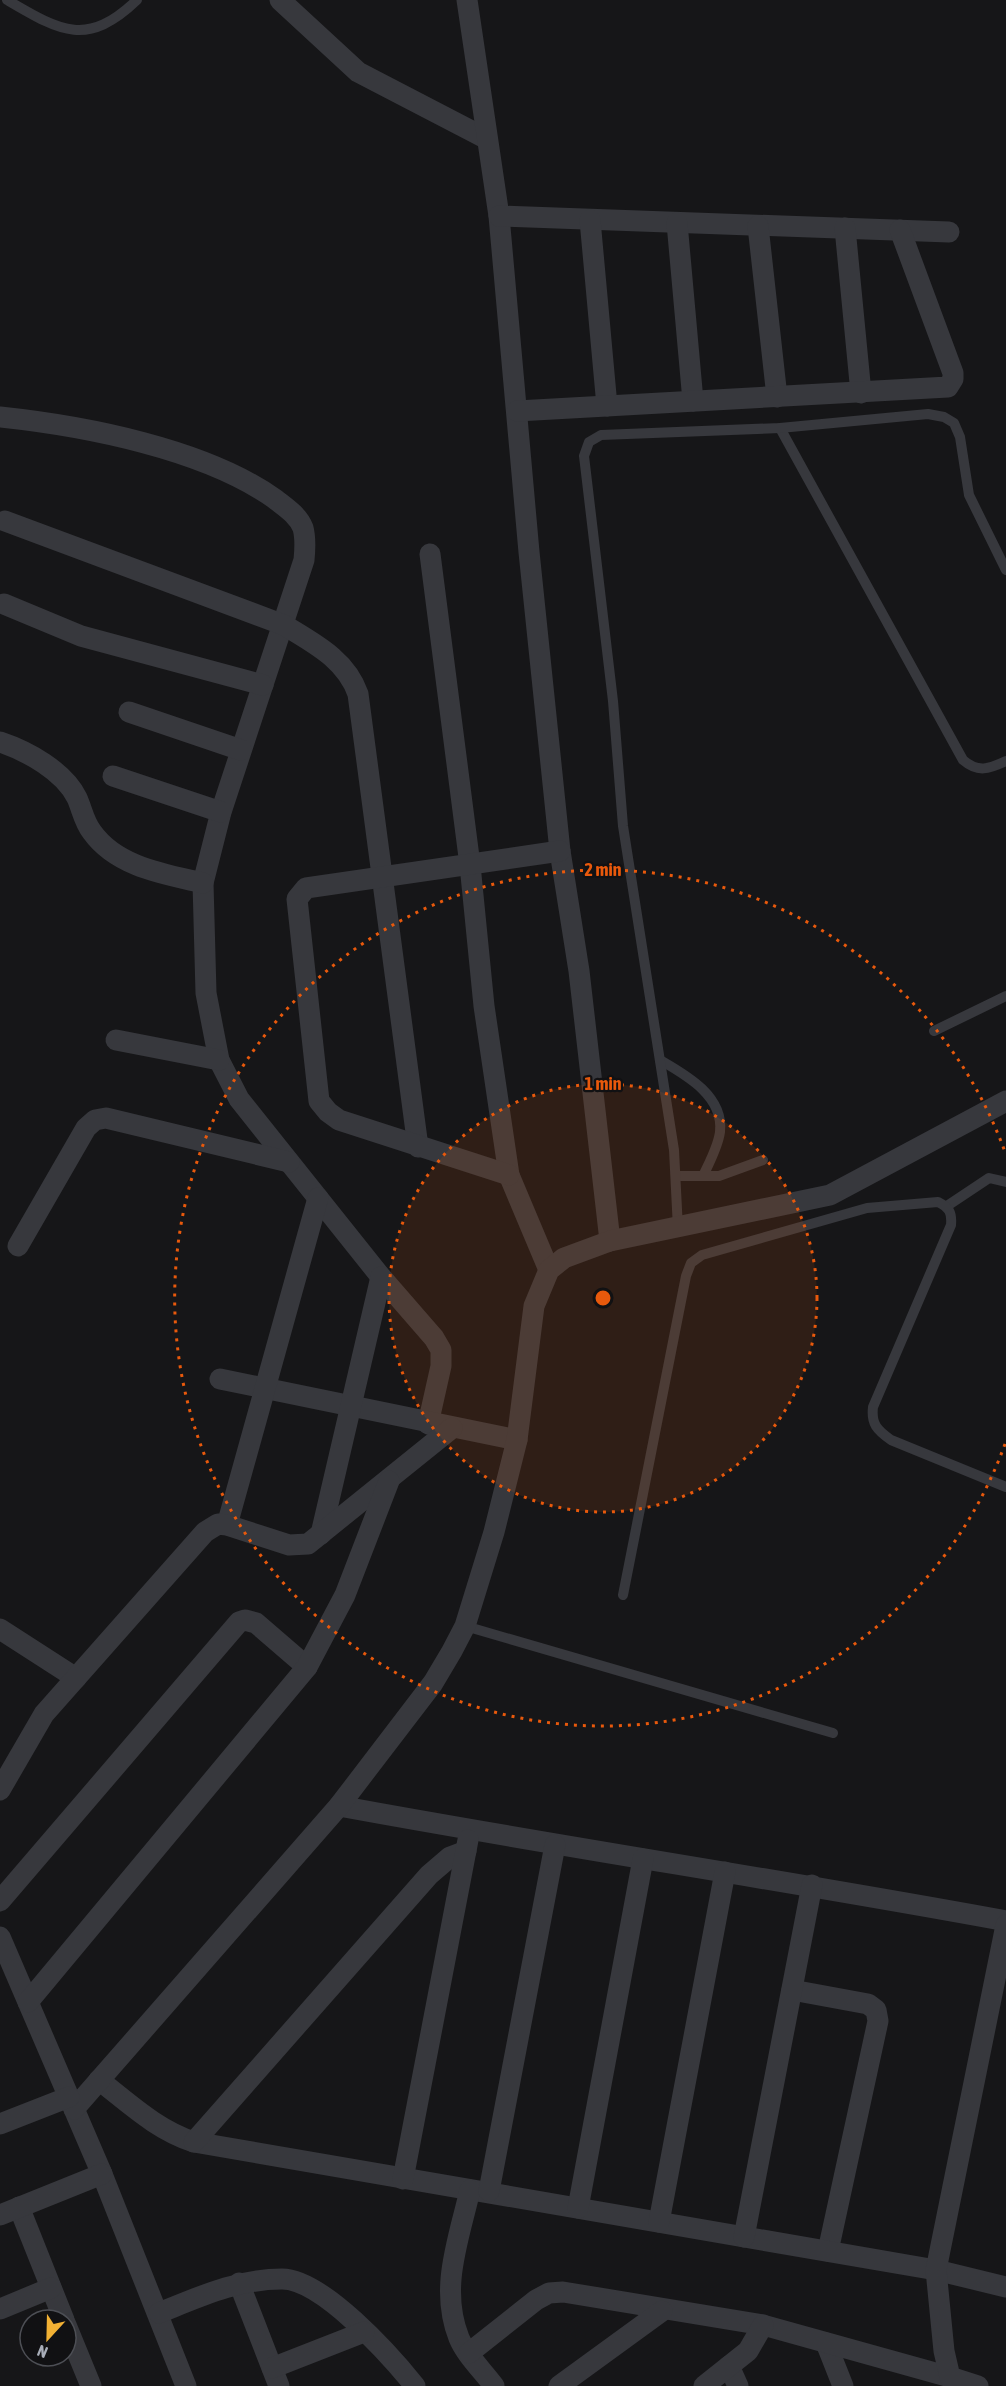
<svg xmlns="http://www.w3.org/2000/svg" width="1006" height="2386" viewBox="0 0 1006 2386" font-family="'Asap Condensed',sans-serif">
<rect width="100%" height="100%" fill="#161618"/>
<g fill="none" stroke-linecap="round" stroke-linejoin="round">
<g stroke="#37383d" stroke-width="10">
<path d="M7 0C60 31 87 48 137 0"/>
<path d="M780 428 963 760C978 773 989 769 1006 761"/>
<path d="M934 1031 1006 996"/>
<path d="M660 1060C686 1075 724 1096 720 1132 718 1147 709 1163 703 1176"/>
<path d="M676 1176H719L763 1160"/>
<path d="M947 1206 989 1178 1006 1182"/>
<path d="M678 1229 674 1150 623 826 613 701 584 456 589 442 601 435 780 428 928 414 944 417 954 423 960 437 969 495 1006 570"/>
<path d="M623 1595 686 1276 691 1263 702 1255 867 1208 938 1202C950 1208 952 1213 951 1225L873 1407C871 1424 877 1430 891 1440L1006 1487"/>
<path d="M465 1626 833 1733"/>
</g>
<g stroke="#37383d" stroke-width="21">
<path d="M280 0 358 72 487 139"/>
<path d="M467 0 499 216 529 552 560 851 579 971 610 1241"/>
<path d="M499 216 949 232"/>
<path d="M590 220 607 406"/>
<path d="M677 223 693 401"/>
<path d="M758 226 777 397"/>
<path d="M845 228 861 393"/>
<path d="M517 411 948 387 953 379V373L900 230"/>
<path d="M0 417C85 426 205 449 275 499 285 507 298 515 303 528 306 539 305 550 304 560L221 812 203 883 206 993 219 1060 239 1099 381 1277 434 1338 441 1350V1366L428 1424"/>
<path d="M5 521 284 625C313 643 346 659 358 694L418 1147"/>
<path d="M430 554 470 865 484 1006 509 1175 549 1270"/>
<path d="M4 604 81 636 263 685"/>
<path d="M129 712 241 750"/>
<path d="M0 742C27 751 64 771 77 798 82 809 84 822 92 832 117 867 164 874 203 883"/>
<path d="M113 776 221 812"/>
<path d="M116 1040 219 1060"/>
<path d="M509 1175 339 1120 328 1112 319 1101 297 899 306 888 560 851"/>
<path d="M18 1246 86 1128 95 1120 106 1118 289 1162"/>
<path d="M220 1379 517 1440"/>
<path d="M227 1525 318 1198"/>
<path d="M321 1534 381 1277"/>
<path d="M0 1629 76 1678"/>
<path d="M0 1790 44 1714 205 1532 218 1524 227 1525 289 1545 308 1544 452 1428"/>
<path d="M339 1806C561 1847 784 1880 1006 1921"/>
<path d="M0 1901 239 1622 245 1620 256 1623 307 1667"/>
<path d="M0 1937 102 2174 186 2386"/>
<path d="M792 1990 868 2004 876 2010 878 2021 828 2251"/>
<path d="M28 2002 307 1667 345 1595 389 1481"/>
<path d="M99 2080C130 2104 157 2130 194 2142L936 2270 1006 2287"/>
<path d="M74 2109 339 1806 433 1683 452 1651 465 1626 494 1532 517 1440 534 1306 549 1270 564 1258 610 1241 830 1195 1006 1101"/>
<path d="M0 2124 69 2097"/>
<path d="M194 2142 429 1875 450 1857 466 1851"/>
<path d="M403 2179 468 1840"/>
<path d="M470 2190C459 2239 439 2288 459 2338 466 2355 483 2371 494 2386"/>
<path d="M489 2191 555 1845"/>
<path d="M19 2207 64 2320"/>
<path d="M578 2208 643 1859"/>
<path d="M0 2215 102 2174"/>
<path d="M659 2222 725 1872"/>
<path d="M744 2237 812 1885"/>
<path d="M239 2283 279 2386"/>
<path d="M0 2309 51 2288"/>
<path d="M159 2313C199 2297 237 2279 282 2279 322 2279 390 2355 415 2386"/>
<path d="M66 2325 91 2386"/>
<path d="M826 2343 843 2386"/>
<path d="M469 2353 536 2300 549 2293 563 2292 763 2325 950 2377 955 2386"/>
<path d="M729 2366 738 2386"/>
<path d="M272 2368 364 2332"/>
<path d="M559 2386 662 2311"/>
<path d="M704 2386 748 2351 763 2325"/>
<path d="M978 2386 950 2377 944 2351 936 2270 1006 1925"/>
</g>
</g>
<circle cx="603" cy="1298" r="214" fill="#e8590c" fill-opacity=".12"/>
<g fill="none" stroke="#e8590c" stroke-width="3" stroke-dasharray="3 6">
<circle cx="603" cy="1298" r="214"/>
<path d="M1005 1444A428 428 0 1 1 1005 1152"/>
</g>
<circle cx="603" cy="1298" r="9" fill="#e8590c" stroke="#111113" stroke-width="3"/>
<g font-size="18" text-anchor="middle" font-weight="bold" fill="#e8590c" stroke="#111113" stroke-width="4.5" stroke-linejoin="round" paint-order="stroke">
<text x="603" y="876">2 min</text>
<text x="603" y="1090">1 min</text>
</g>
<g transform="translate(48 2338) rotate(202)"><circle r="28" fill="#111113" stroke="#4d4f55" stroke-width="1.5"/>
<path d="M0-4.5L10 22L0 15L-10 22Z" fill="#f2b134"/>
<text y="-9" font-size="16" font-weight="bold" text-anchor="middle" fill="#a8adb8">N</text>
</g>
</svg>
